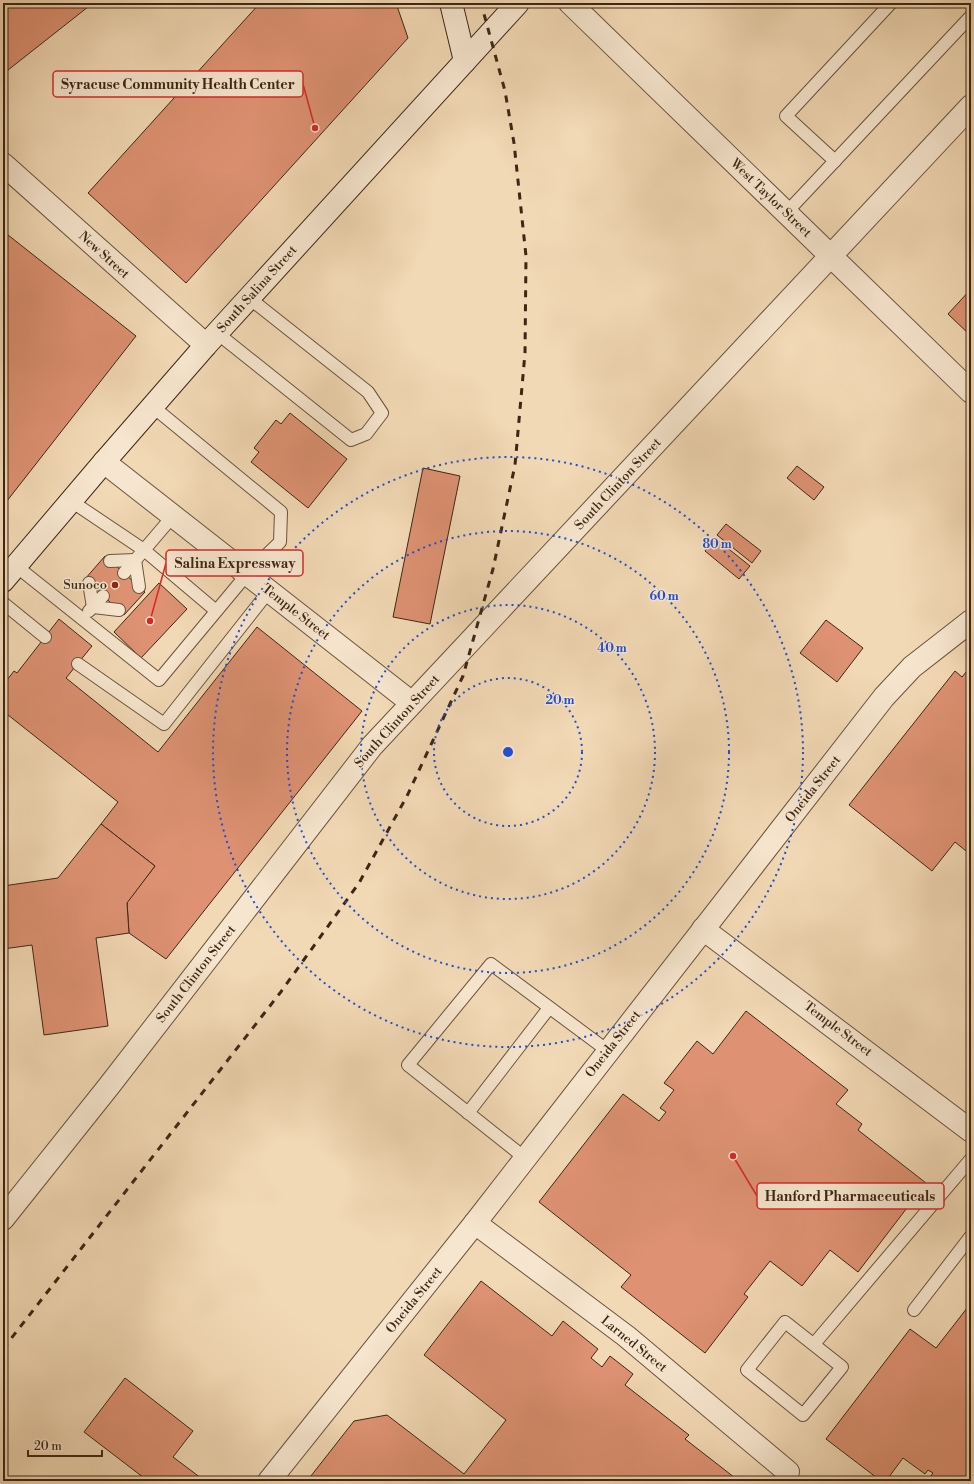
<svg xmlns="http://www.w3.org/2000/svg" width="974" height="1484" viewBox="0 0 974 1484" font-family="'Libre Bodoni',serif">
<rect width="100%" height="100%" fill="#f2d9b5"/>
<filter id="stains"><feTurbulence type="fractalNoise" baseFrequency=".005" numOctaves="4"/><feColorMatrix values="0 0 0 0 .2 0 0 0 0 .09 0 0 0 0 .02 0 0 0 .5 -.17"/></filter>
<radialGradient id="worn" r=".72"><stop offset=".6" stop-color="#630" stop-opacity="0"/><stop offset="1" stop-color="#630" stop-opacity=".3"/></radialGradient>
<g fill="#de9273" stroke="#3d2615">
<path d="M3 3H93L3 74Z"/>
<path d="M260 3H396L408 38 186 283 88 193Z"/>
<path d="M3 231 136 336 3 506Z"/>
<path d="M971 289V336L948 314Z"/>
<path d="M290 413 347 459 308 508 251 462 259 452 254 448 276 420 281 424Z"/>
<path d="M797 466 824 487 814 500 787 478Z"/>
<path d="M423 468 460 476 430 624 393 617Z"/>
<path d="M726 524 761 551 752 563 717 535Z"/>
<path d="M715 538 750 566 739 579 705 551Z"/>
<path d="M105 556 145 592 124 615 85 579Z"/>
<path d="M159 583 187 609 141 658 114 632Z"/>
<path d="M59 619 92 646 66 678 158 752 257 627 362 711 166 959 129 933 127 902 155 866 101 824 118 802 3 711V685L14 671 17 673Z"/>
<path d="M826 620 863 648 837 682 800 653Z"/>
<path d="M971 666V855L955 842 932 871 849 805 955 671 962 677Z"/>
<path d="M101 824 155 866 127 903 129 933 96 938 108 1026 44 1035 32 945 3 949V886L58 878Z"/>
<path d="M746 1011 848 1090 836 1104 862 1124 858 1130 926 1183 858 1272 830 1250 802 1286 770 1261 744 1294 748 1297 705 1353 621 1287 631 1275 539 1202 623 1094 659 1121 666 1112 660 1108 674 1090 664 1083 697 1041 713 1054Z"/>
<path d="M481 1281 552 1336 563 1321 598 1349 591 1358 602 1367 610 1356 633 1374 625 1385 689 1435 685 1439 739 1481H307L354 1421 387 1415 464 1474 506 1420 424 1355Z"/>
<path d="M971 1303V1481H927L933 1473 928 1470 925 1474 903 1458 886 1481H881L826 1439 910 1329 936 1348Z"/>
<path d="M125 1378 193 1431 173 1457 205 1481H148L84 1432Z"/>
</g>
<g fill="none" stroke-linecap="round" stroke-linejoin="round">
<defs>
<g id="lane">
<path d="M835 161 786 116 891 3"/>
<path d="M786 213 971 16"/>
<path d="M217 333 351 440 366 434 382 413 368 392 249 298"/>
<path d="M71 501 144 550 124 573"/>
<path d="M173 516 144 550 215 610"/>
<path d="M110 561 135 560 139 587"/>
<path d="M16 566 159 680 248 573 280 542 281 512 152 406"/>
<path d="M89 583 93 607 119 610"/>
<path d="M3 603 45 637"/>
<path d="M89 611 103 596"/>
<path d="M78 664 164 724 269 591"/>
<path d="M468 1113 549 1008"/>
<path d="M525 1158 408 1065 491 964 608 1051"/>
<path d="M914 1310 971 1236"/>
<path d="M785 1322 842 1367 803 1415 747 1370Z"/>
<path d="M814 1344 971 1159"/>
</g>
<g id="street">
<path d="M570 3 971 392"/>
<path d="M3 164 206 345"/>
<path d="M104 462 412 703"/>
<path d="M703 929 971 1131"/>
<path d="M3 1219 109 1086 372 746 971 106"/>
<path d="M475 1223 626 1336 788 1472"/>
<path d="M269 1481 475 1223 884 697 912 667 971 621"/>
</g>
<g id="secondary">
<path d="M451 3 465 61"/>
<path d="M3 581 104 462 206 345 518 3"/>
</g>
</defs>
<use href="#lane" stroke="#6a533d" stroke-width="14"/>
<use href="#street" stroke="#6a533d" stroke-width="24"/>
<use href="#secondary" stroke="#3d2615" stroke-width="24"/>
<use href="#lane" stroke="#f7e6cf" stroke-width="12"/>
<use href="#street" stroke="#f7e6cf" stroke-width="22"/>
<use href="#secondary" stroke="#f7e6cf" stroke-width="22"/>
<path stroke="#3d2615" stroke-width="3" stroke-dasharray="7 7" stroke-linecap="butt" d="M3 1349 280 993 359 883 407 796 463 676 493 569 515 465 525 353 526 256 514 143 505 91 481 3"/>
</g>
<g fill="none" stroke="#1d4ed8" stroke-width="2" stroke-dasharray="2 4">
<circle cx="508" cy="752" r="74"/>
<circle cx="508" cy="752" r="147"/>
<circle cx="508" cy="752" r="221"/>
<circle cx="508" cy="752" r="295"/>
</g>
<circle fill="#8f2418" stroke="#f7e6cf" stroke-width="1.5" cx="115" cy="585" r="4"/>
<g text-anchor="middle" dominant-baseline="central" stroke-width="3" stroke-linejoin="round" paint-order="stroke">
<g font-size="13" fill="#3d2615" stroke="#f7e6cf">
<text transform="translate(771 198) rotate(44)">West Taylor Street</text>
<text transform="translate(104 255) rotate(42)">New Street</text>
<text transform="translate(257 289) rotate(-48)">South Salina Street</text>
<text transform="translate(618 484) rotate(-47)">South Clinton Street</text>
<text transform="translate(296 612) rotate(38)">Temple Street</text>
<text transform="translate(397 721) rotate(-48)">South Clinton Street</text>
<text transform="translate(813 789) rotate(-52)">Oneida Street</text>
<text transform="translate(196 974) rotate(-52)">South Clinton Street</text>
<text transform="translate(838 1029) rotate(37)">Temple Street</text>
<text transform="translate(613 1044) rotate(-52)">Oneida Street</text>
<text transform="translate(414 1300) rotate(-51)">Oneida Street</text>
<text transform="translate(634 1344) rotate(39)">Larned Street</text>
</g>
<g font-size="13" fill="#3d2615" stroke="#f7e6cf" text-anchor="end">
<text x="107" y="585">Sunoco</text>
</g>
</g>
<circle cx="508" cy="752" r="6" fill="#1d4ed8" stroke="#f7e6cf" stroke-width="2"/>
<g font-size="12" text-anchor="middle" font-weight="bold" fill="#1d4ed8" stroke="#f7e6cf" stroke-width="3" stroke-linejoin="round" paint-order="stroke">
<text x="717" y="548">80 m</text>
<text x="664" y="600">60 m</text>
<text x="612" y="652">40 m</text>
<text x="560" y="704">20 m</text>
</g>
<path fill="none" stroke="#d62828" stroke-width="1.5" d="M315 128L303 84M150 621L166 563M733 1156L757 1196"/>
<g fill="#d62828" stroke="#f7e6cf" stroke-width="1.5">
<circle cx="315" cy="128" r="4"/>
<circle cx="150" cy="621" r="4"/>
<circle cx="733" cy="1156" r="4"/>
</g>
<g fill="#f7e6cf" stroke="#d62828" stroke-width="1.5">
<rect x="53" y="71" width="250" height="26" rx="4"/>
<rect x="166" y="550" width="137" height="26" rx="4"/>
<rect x="757" y="1183" width="187" height="26" rx="4"/>
</g>
<g font-size="14" text-anchor="middle" font-weight="bold" fill="#3d2615">
<text x="178" y="89">Syracuse Community Health Center</text>
<text x="235" y="568">Salina Expressway</text>
<text x="850" y="1201">Hanford Pharmaceuticals</text>
</g>
<rect width="974" height="1484" fill="none" stroke="#f2d9b5" stroke-width="16"/>
<rect x="4" y="4" width="966" height="1476" fill="none" stroke="#3d2615" stroke-width="2"/>
<rect x="8" y="8" width="958" height="1468" fill="none" stroke="#3d2615"/>
<path d="M28 1450v6h74v-6" fill="none" stroke="#3d2615" stroke-width="2"/>
<text x="34" y="1450" font-size="12" fill="#3d2615" stroke="#f7e6cf" stroke-width="3" paint-order="stroke">20 m</text>
<rect width="100%" height="100%" filter="url(#stains)"/>
<rect width="100%" height="100%" fill="url(#worn)"/>
</svg>
